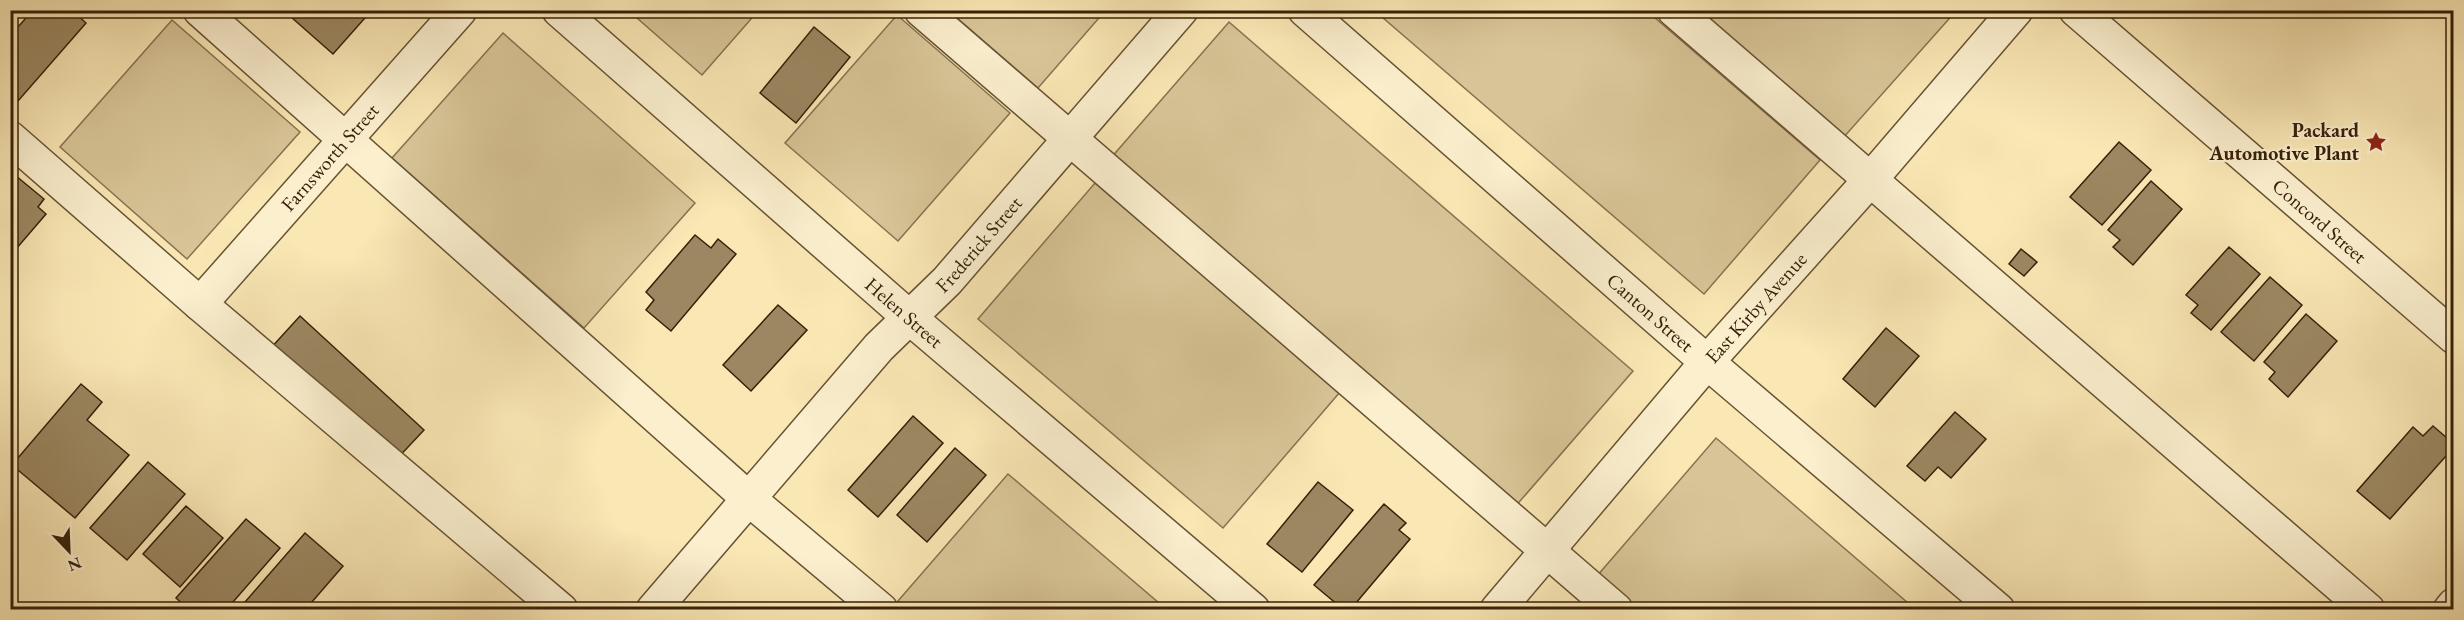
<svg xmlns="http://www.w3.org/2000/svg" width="2464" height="620" viewBox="0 0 2464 620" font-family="'EB Garamond',serif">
<rect width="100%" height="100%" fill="#f9e7b4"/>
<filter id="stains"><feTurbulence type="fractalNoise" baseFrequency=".00333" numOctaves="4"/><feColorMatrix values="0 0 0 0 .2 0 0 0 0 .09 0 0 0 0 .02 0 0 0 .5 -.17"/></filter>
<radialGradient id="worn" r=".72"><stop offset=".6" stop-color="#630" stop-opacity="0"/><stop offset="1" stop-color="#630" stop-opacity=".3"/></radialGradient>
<g fill="#d8c597" stroke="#877250" stroke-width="1.5">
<path d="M629 11H758L702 75Z"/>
<path d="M949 11H1105L1038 88Z"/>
<path d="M1375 11H1647L1820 160 1704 294Z"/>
<path d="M1697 11H1956L1843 138Z"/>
<path d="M897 15 1010 113 898 241 785 143Z"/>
<path d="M172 20 300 132 187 259 60 147Z"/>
<path d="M1229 22 1633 371 1514 508 1110 159Z"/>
<path d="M503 33 695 203 584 328 392 158Z"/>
<path d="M1095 183 1340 392 1223 528 978 319Z"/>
<path d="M1716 438 1915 609H1636L1597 576Z"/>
<path d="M1008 474 1166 609 907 610 898 601Z"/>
</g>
<g fill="#9b8761" stroke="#362008" stroke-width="1.5">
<path d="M33 10H72L86 23 18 101 10 94V36Z"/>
<path d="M297 10H372L333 54 291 17Z"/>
<path d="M814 27 850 57 796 123 760 93Z"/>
<path d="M2119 142 2151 170 2102 225 2070 197Z"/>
<path d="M10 171 44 199 38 207 46 214 10 256Z"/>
<path d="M2151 181 2182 209 2133 265 2113 247 2120 240 2108 230Z"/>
<path d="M695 235 711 248 718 239 736 254 671 331 646 310 654 300 646 292Z"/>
<path d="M2229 247 2260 274 2211 330 2191 313 2198 305 2186 295Z"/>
<path d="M2021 249 2037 262 2024 276 2009 264Z"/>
<path d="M2270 277 2302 305 2254 361 2221 332Z"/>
<path d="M778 305 807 330 751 391 723 365Z"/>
<path d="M2306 314 2337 341 2288 397 2269 379 2275 372 2264 362Z"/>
<path d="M300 316 424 430 394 462 270 349Z"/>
<path d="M1886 328 1919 356 1875 407 1843 379Z"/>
<path d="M81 384 102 402 87 420 129 455 75 518 12 465Z"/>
<path d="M1955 412 1986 439 1951 478 1938 467 1925 481 1907 466Z"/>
<path d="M913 416 943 443 878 517 848 490Z"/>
<path d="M2433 426 2454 444V447L2390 519 2357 491 2413 427 2423 436Z"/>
<path d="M955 448 986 475 927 542 897 515Z"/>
<path d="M148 462 185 494 127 560 90 528Z"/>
<path d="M1318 482 1353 510 1302 572 1267 544Z"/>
<path d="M1384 504 1406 523 1399 530 1410 539 1350 610H1344L1314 585Z"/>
<path d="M186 506 223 538 180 587 143 554Z"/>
<path d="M246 519 280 548 226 610H189L176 598Z"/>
<path d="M305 533 343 566 305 610H238Z"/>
</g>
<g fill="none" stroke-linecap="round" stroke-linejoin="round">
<defs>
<g id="minor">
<path d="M200 10 749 499 881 610"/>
<path id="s1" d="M559 10 910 318 1253 610"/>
<path d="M921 10 1616 610"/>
<path id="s2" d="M1305 10 1707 362 1998 610"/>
<path d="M1674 10 2368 610"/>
<path id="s3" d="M2076 10 2454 337"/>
<path d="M10 138 200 304 561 610"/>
<path id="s4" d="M200 304 460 10"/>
<path id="s5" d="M653 610 879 347 947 281 1181 10"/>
<path id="s6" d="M1497 610 1707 362 1870 180 2016 10"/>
<path d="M2450 610 2454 605"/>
</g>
</defs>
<use href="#minor" stroke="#675233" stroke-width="36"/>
<use href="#minor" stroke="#fbefce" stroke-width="33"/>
</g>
<defs>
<symbol id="sight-bare" viewBox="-9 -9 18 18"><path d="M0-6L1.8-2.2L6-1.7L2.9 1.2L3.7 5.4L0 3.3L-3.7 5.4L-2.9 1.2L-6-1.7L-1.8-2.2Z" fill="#8f2418" stroke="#fbefce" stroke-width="2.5" paint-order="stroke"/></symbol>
</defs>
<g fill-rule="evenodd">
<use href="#sight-bare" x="2361" y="127" width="30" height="30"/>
</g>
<g text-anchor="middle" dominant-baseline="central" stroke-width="4.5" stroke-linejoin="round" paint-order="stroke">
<g font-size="20" font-weight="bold" fill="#362008" stroke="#fbefce" text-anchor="end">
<text x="2359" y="130">Packard<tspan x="2359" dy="23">Automotive Plant</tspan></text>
</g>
<g font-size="20" fill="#362008" stroke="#fbefce">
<text stroke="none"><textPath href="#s4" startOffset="196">Farnsworth Street</textPath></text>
<text stroke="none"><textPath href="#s3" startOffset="322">Concord Street</textPath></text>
<text stroke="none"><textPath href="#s5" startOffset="490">Frederick Street</textPath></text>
<text stroke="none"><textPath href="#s6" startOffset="398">East Kirby Avenue</textPath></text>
<text stroke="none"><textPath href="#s1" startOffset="459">Helen Street</textPath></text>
<text stroke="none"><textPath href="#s2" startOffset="459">Canton Street</textPath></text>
</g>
</g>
<rect width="2464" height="620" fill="none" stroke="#f9e7b4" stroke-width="36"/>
<rect x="12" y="12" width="2440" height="596" fill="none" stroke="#362008" stroke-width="3"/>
<rect x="18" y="18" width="2428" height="584" fill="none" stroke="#362008" stroke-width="1.5"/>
<g transform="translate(69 551) rotate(157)" stroke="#fbefce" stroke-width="4.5" paint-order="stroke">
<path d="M0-4.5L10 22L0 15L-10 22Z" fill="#362008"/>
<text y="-9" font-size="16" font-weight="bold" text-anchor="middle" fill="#362008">N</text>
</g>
<rect width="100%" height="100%" filter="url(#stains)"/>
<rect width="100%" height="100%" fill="url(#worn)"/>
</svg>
